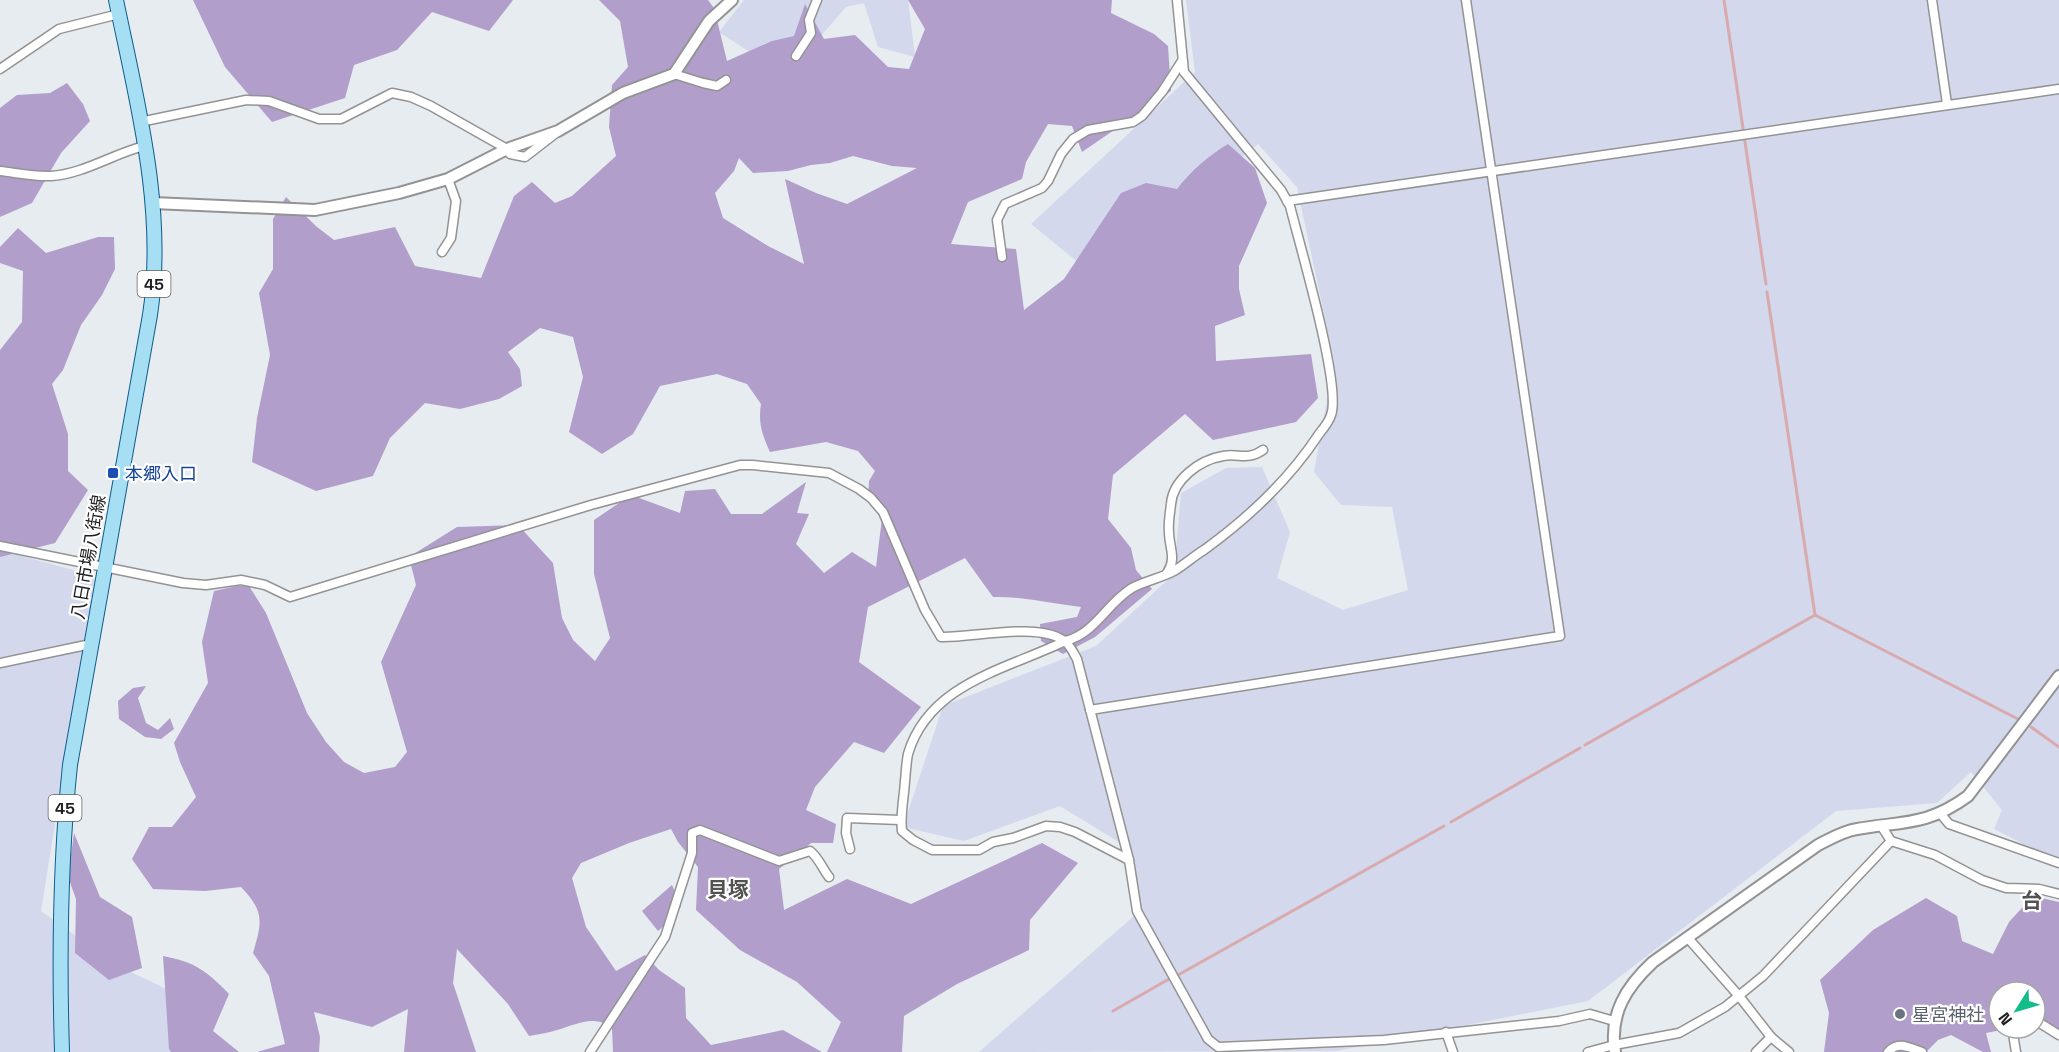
<svg xmlns="http://www.w3.org/2000/svg" width="2059" height="1052" viewBox="0 0 2059 1052" font-family="'Space Grotesk','Noto Sans JP',sans-serif">
<rect width="100%" height="100%" fill="#e6ecef"/>
<g fill="#d3d8ec">
<path d="M744 0H908L915 57 878 47 864 3 846 7 786 76 719 32Z"/>
<path d="M1186 0H2059V862L1994 829 2002 810 1971 772 1937 803 1836 811 1588 1001 1336 1051 979 1052 1134 916 1127 847 1060 806 964 841 903 827 943 706 1096 646 1174 574 1181 493 1226 468 1262 467 1290 532 1277 578 1343 610 1408 590 1392 507 1341 505 1314 472 1334 361 1297 187 1258 144 1095 276 1031 224 1195 72Z"/>
<path d="M0 550 95 576 41 911 118 966 207 1008 201 1052H0Z"/>
</g>
<g fill="#b19ecb" fill-rule="evenodd">
<path d="M193 0H513L489 31 432 12 397 50 354 65 345 98 272 122 225 67Z"/>
<path d="M599 0H708L714 8 727 61 772 41 794 36 805 4 824 39 855 35 888 67 909 69 925 29 908 0H1112L1111 13 1154 34 1168 46 1171 91 1082 152 1072 126 1048 124 1026 162 1022 179 968 202 951 244 1016 249 1024 310 1064 279 1121 193 1146 183 1177 189C1192 170 1208 156 1228 144L1255 168 1267 203 1239 266V289L1245 315 1215 326 1216 361 1311 354 1318 398 1296 422 1213 440 1185 414 1113 475 1108 519 1131 548 1136 570 1152 589 1095 637 1063 654 1041 641 1040 624 1077 617 1081 607C1052 604 1022 596 993 597L965 558 868 607 859 662 921 707 884 753 854 742 815 787 806 810 836 824 833 843H811L779 869 784 910 847 879 911 904 1042 843 1078 863 1030 920 1029 950 957 984 904 1016 902 1052H827L841 1022 797 982 740 950 696 910 698 867 678 842 671 829 629 843 581 863 572 878 586 927 616 971 645 955 659 970 685 988 686 1018 711 1045 783 1030 822 1052H613L612 1028C594 1014 577 1024 557 1030 548 1033 538 1034 529 1036L508 1004 457 949 453 983 476 1052H404L408 1009 372 1027 314 1012 320 1037 319 1052H257L285 1044 269 976 253 953C262 922 265 912 241 887L205 891 153 889 132 859 149 827H172L196 797 180 762 174 743 208 683 202 642 214 591 237 586H249L266 613 307 713 326 742 344 762 364 773 395 767 407 752 381 662 416 585 409 557 457 527 518 525 553 563 562 618 573 640 595 661 610 638 594 574V520L631 495 680 513 685 491 715 489 731 514H762L806 482 797 513 809 514 796 544 824 573 852 552 876 567 882 518 868 502 869 481 875 471 858 451 826 442 770 452C762 435 758 422 761 404L747 384 717 374 660 386 633 434 602 454 569 432 583 377 573 337 540 328 508 352 520 369 522 386 499 399 460 409 425 403 390 438 373 476 316 491 252 462 257 418 270 355 259 293 273 269V219L286 197 317 227 334 240 395 227 415 266 481 278 514 196 532 182 555 203 572 196 616 156 609 127 612 85 628 67 620 21ZM853 156 892 166 917 168 847 204 816 193 785 179 804 264 768 246 723 218 715 193 734 171 739 158 753 173 788 171 811 165 830 163Z"/>
<path d="M67 83 83 104 90 121 61 153 32 203 0 217V108L17 95 50 93Z"/>
<path d="M18 228 46 253 98 237H114L115 269 102 295 81 325 63 370 52 384 68 434V471L88 490 55 543 0 557V350L22 322 23 271 0 263V247Z"/>
<path d="M146 686 138 698 146 723 158 730 170 718 174 729 161 739 145 737 119 719 118 701 133 688Z"/>
<path d="M74 833 100 897 132 917 142 968 109 980 75 953 76 899 68 877Z"/>
<path d="M672 885 681 906 676 915 658 931 642 911Z"/>
<path d="M2033 896 2059 902V1029L2032 1028H2035V992H1999V1028H2011L1986 1033 1991 1052H1983L1951 1035 1938 1040 1926 1052H1824L1829 1013 1820 980 1873 930 1926 898 1957 916 1962 941 1993 954 2009 922Z"/>
<path d="M163 956C195 962 207 971 229 994L213 1031 239 1052H171L169 1049Z"/>
</g>
<g fill="none" stroke-linecap="round" stroke-linejoin="round">
<g stroke="#d9aaad" stroke-width="3">
<path d="M1724 0 1766 284"/>
<path d="M1767 292 1815 615"/>
<path d="M1815 615 2018 719"/>
<path d="M2031 727 2059 747"/>
<path d="M1585 745 1815 615"/>
<path d="M1451 822 1580 748"/>
<path d="M1178 975 1444 826"/>
<path d="M1113 1011 1169 979"/>
</g>
<defs>
<g id="minor">
<path d="M1932 0 1947 104"/>
<path d="M796 56 811 33 809 20 817 0"/>
<path d="M0 69 59 29 119 14"/>
<path d="M674 74 703 83 717 86 726 80"/>
<path d="M140 122 246 100 269 101 319 119H341L392 93 411 97 431 106 507 149 510 154 525 157 556 133"/>
<path d="M0 171C17 173 34 177 51 176 83 174 113 154 144 146"/>
<path d="M1287 201 2059 89"/>
<path d="M442 252 451 238 456 201 448 179"/>
<path d="M1002 257 997 220 1005 204 1042 188 1048 181 1061 154 1073 139 1088 130 1133 122 1142 116 1162 92 1182 61"/>
<path d="M0 546 183 583 206 585 241 580 265 585 290 597 591 505 740 465H753L829 473 859 489 871 498 883 512 925 610 941 637C972 638 1036 622 1063 640 1069 643 1073 652 1077 659L1129 860 1137 911 1208 1039 1218 1047 1384 1040 1559 1021 1590 1014 1614 1021"/>
<path d="M1167 573C1177 559 1169 547 1169 532 1168 523 1170 513 1171 504 1173 480 1199 460 1223 456 1239 453 1247 461 1263 450"/>
<path d="M0 663 91 644"/>
<path d="M1090 710 1560 636 1466 0"/>
<path d="M1940 813 1949 824 2059 863"/>
<path d="M1882 827 1891 841 1935 855 1982 880 2006 888 2039 889 2059 894"/>
<path d="M850 849 846 833 847 818 900 820"/>
<path d="M1129 860 1075 832 1060 827 1046 826 1013 838 993 842 979 850H932L913 840 902 831C900 815 904 798 905 781 906 772 906 764 908 754 929 683 1008 669 1065 641 1095 634 1107 603 1132 588 1145 581 1161 578 1174 571 1184 565 1194 556 1204 550 1248 518 1289 480 1319 434 1323 429 1329 422 1331 415 1342 387 1299 243 1290 206L1281 190 1184 72 1177 0"/>
<path d="M1687 937 1739 996 1771 1037 1789 1052"/>
<path d="M2035 1020 2059 1035"/>
<path d="M2012 1028 2016 1052"/>
<path d="M1446 1032 1453 1052"/>
<path d="M590 1052 665 937 692 853V833L700 830 779 861 810 851C819 858 822 868 829 877"/>
<path d="M1588 1052 1614 1045 1679 1033 1725 1007 1763 976 1891 841"/>
<path d="M1756 1052 1771 1037"/>
<path d="M1888 1052C1898 1040 1910 1048 1922 1052"/>
</g>
<g id="tertiary">
<path d="M153 203 315 210 399 193 448 179 507 149 558 131 623 93 674 74 709 21 732 0"/>
<path d="M1615 1052C1609 1014 1626 987 1653 962L1818 845C1830 839 1843 831 1857 829 1903 821 1927 826 1968 796L2059 676"/>
</g>
<path id="primary" d="M62 1052C59 956 60 861 70 765L150 315C166 210 137 102 116 0"/>
</defs>
<use href="#minor" stroke="#939393" stroke-width="11"/>
<use href="#tertiary" stroke="#939393" stroke-width="14"/>
<use href="#primary" stroke="#0d5d8d" stroke-width="16"/>
<use href="#minor" stroke="#fff" stroke-width="8"/>
<use href="#tertiary" stroke="#fff" stroke-width="10"/>
<use href="#primary" stroke="#a6def4" stroke-width="14"/>
</g>
<rect fill="#1a4fb4" stroke="#fff" stroke-width="2" x="107" y="467" width="12" height="12" rx="3"/>
<circle fill="#6b7280" stroke="#fff" stroke-width="2" cx="1900" cy="1014" r="6"/>
<g text-anchor="middle" dominant-baseline="central" stroke-width="4.5" stroke-linejoin="round" paint-order="stroke">
<g fill="#fff" stroke="#626262" stroke-width="1.5">
<rect x="137.5" y="271" width="33" height="26" rx="4.5"/>
<rect x="48.5" y="795" width="33" height="26" rx="4.5"/>
</g>
<g font-size="16" font-weight="bold" fill="#1f1f1f">
<text x="154" y="284">45</text>
<text x="65" y="808">45</text>
</g>
<g font-size="18" fill="#164399" stroke="#fff" text-anchor="start">
<text x="125" y="473">本郷入口</text>
</g>
<g font-size="18" fill="#1f1f1f" stroke="#fff">
<text transform="translate(88 557) rotate(-80)">八日市場八街線</text>
</g>
<g font-size="18" fill="#5b616d" stroke="#fff" text-anchor="start">
<text x="1912" y="1014">星宮神社</text>
</g>
<g font-size="21" font-weight="bold" fill="#525252" stroke="#fff">
<text x="728" y="889">貝塚</text>
<text x="2032" y="900">台</text>
</g>
</g>
<g transform="translate(2017 1010) rotate(233)"><circle r="28" fill="#ffffff" stroke="#a5a5a5" stroke-width="1.5"/>
<path d="M0-4.5L10 22L0 15L-10 22Z" fill="#11bd8b"/>
<text y="-9" font-size="16" font-weight="bold" text-anchor="middle" fill="#1f1f1f">N</text>
</g>
</svg>
